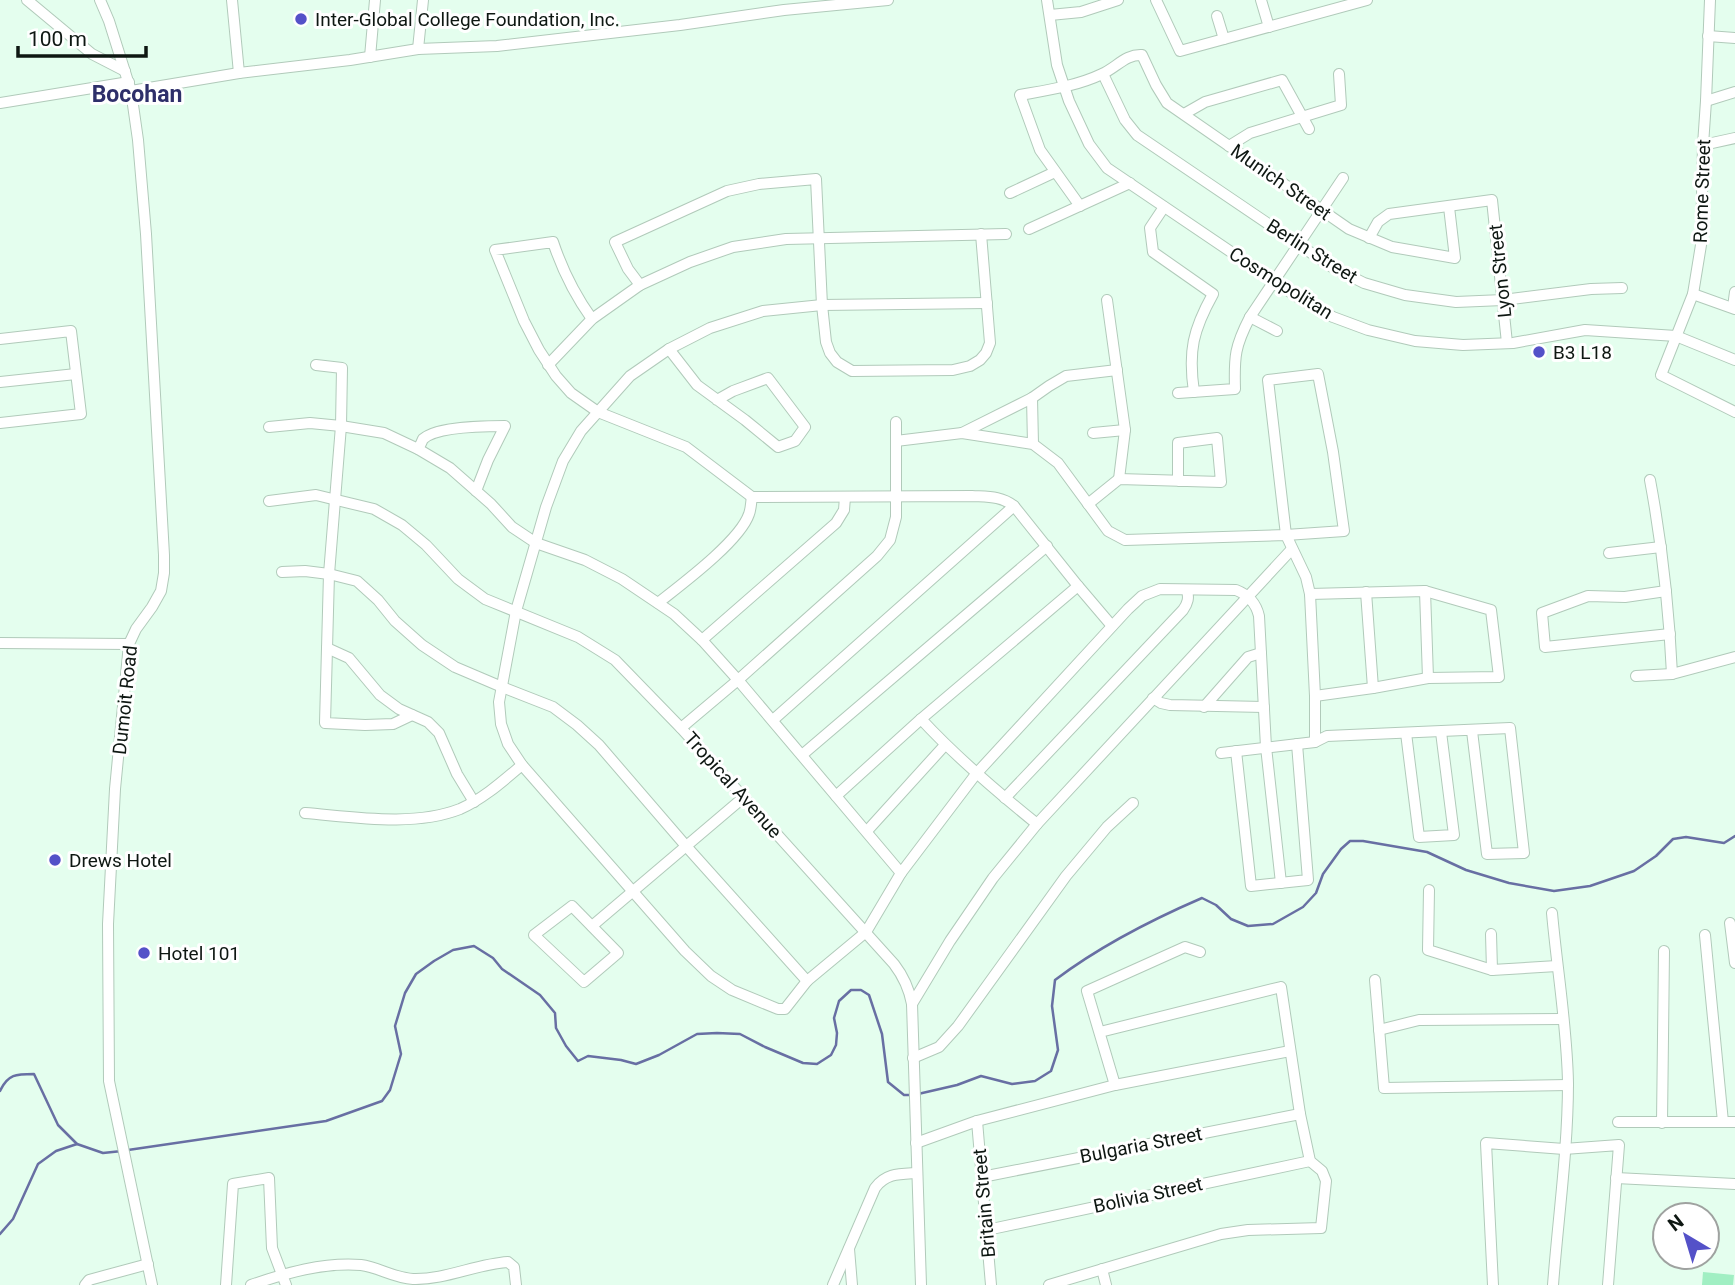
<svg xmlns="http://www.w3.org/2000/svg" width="1735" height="1285" viewBox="0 0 1735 1285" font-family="Roboto,sans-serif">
<rect width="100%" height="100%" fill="#e4feee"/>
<path fill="#a1efc3" d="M1703 1272 1734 1275 1733 1285H1702Z"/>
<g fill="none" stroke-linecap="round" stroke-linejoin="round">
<g stroke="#686fa3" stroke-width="2.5">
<path d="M0 1091C8 1074 16 1074 34 1074L58 1125 77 1144 103 1153 122 1151"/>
<path d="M918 1094 957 1085 981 1076 1012 1084 1035 1081 1051 1071 1058 1050 1052 1006 1055 980C1100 946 1151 920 1202 898L1216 905 1231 919 1248 926 1273 924 1303 907 1316 893 1323 874 1341 849 1350 841H1363L1427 852 1466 870 1509 883 1554 891 1590 886 1634 871 1656 856 1673 839 1686 837 1724 843 1735 836"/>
<path d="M128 1150 326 1121 382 1101 390 1090 401 1054 395 1026 405 993 416 974 434 961 453 950 474 946 493 958 502 969 540 995 555 1013 556 1028 566 1046 578 1061 588 1056 621 1060 636 1064 659 1055 697 1034 717 1033 740 1034 765 1047 803 1063 817 1064 831 1055 836 1045 837 1033 834 1018 839 1001 851 990H861L869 995 882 1034 888 1082 904 1095H911"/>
<path d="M0 1234 13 1219 38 1164 56 1151 77 1144"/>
</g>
<defs>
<g id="minor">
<path d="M27 0 92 54 125 71"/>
<path d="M100 0 109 21 131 91 138 140 146 234 164 555V573L161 591 152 607 136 629 129 644 115 789 108 924 109 1081 152 1285"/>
<path d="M232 0 239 73"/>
<path d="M1047 0 1057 65 1069 101 1089 144 1107 168 1302 300 1333 317 1368 330 1415 341 1463 345 1513 343 1585 330 1676 336 1735 360"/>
<path d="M1156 0 1180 51 1367 0"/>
<path d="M1261 0 1269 27"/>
<path d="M1710 0 1706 101 1703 145 1701 245 1693 294 1661 375 1735 412"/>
<path d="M1050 15 1081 12 1118 0"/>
<path d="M1217 16 1224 39"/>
<path d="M1708 36 1735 38"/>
<path d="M418 49 423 0"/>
<path d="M370 57 375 0"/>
<path d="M1103 74 1125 120 1137 135 1332 267 1364 283 1405 295 1456 302 1503 300 1591 289 1622 288"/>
<path d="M131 91 239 73 350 60 418 49 497 46 680 25 784 10 888 0"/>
<path d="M1706 101 1735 92"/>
<path d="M0 103 129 82"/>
<path d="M1184 114 1205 102 1282 80 1309 129"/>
<path d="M1703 145 1735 138"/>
<path d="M1229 146 1250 133 1341 105 1339 74"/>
<path d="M1010 193 1055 172"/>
<path d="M1080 206 1040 150 1020 95C1048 90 1077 86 1102 74 1117 67 1126 54 1142 55L1156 85 1167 103 1349 229 1392 247 1455 258 1449 207"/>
<path d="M1164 207 1150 228 1153 252 1213 294C1193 330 1188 351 1194 392"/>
<path d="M1029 229 1130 183"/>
<path d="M1369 238 1378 222 1389 214 1492 200 1507 343"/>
<path d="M640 285 628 269 615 242 727 191 759 184 816 179 822 305 826 342 830 353 837 362 852 371 953 370 970 366 980 360 986 353 990 343 981 234"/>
<path d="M1693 294 1735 309"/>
<path d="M1107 300 1125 430 1119 479"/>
<path d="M987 303 822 305 763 311 710 328 669 349 630 376 581 431 563 461 546 507 516 611 499 702 501 724 508 744 522 765 685 951 711 976 732 990 778 1009H785L807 981 866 932 901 873 976 774 1128 609 1142 596 1160 589 1236 590C1249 595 1256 603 1259 616L1266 747 1281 883"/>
<path d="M1733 307 1735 292"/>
<path d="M1250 317 1277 331"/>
<path d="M592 319C574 294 563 272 553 242L495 250 524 321 539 350 556 376 571 393 598 412 686 447 752 497 972 496C988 497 1001 496 1014 506L1078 586 1112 626"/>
<path d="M0 339 71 331 81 414 0 423"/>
<path d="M669 349 697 385 745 420 778 447 795 441 805 427 768 378 733 391 717 400"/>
<path d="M316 365 342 368 341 426 329 574 325 723 365 725 393 724 412 715"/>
<path d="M548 365 592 319 640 285 690 262 733 247 786 239 1006 234"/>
<path d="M0 382 76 374"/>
<path d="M1178 393 1235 389C1234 356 1235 346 1250 317L1343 178"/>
<path d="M1032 398 1033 444"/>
<path d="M269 427 310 423 341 426 384 433 418 449 450 468 491 504 512 527 536 543 585 560 622 579 674 614 702 640 738 680 901 873"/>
<path d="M962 433 1032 398 1049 386 1066 376 1117 370"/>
<path d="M1093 433 1125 430"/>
<path d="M896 441 962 433 1033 444 1058 463 1108 531 1125 540 1286 535 1344 531 1333 452 1318 374 1268 380 1286 535 1306 577 1310 594 1315 696V742"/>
<path d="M418 449C419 448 423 439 423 439 437 426 487 426 505 426L488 460 476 491"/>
<path d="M1650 480C1662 544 1669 609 1672 674L1735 657"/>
<path d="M269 501 316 495 374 509 402 525 426 545 458 579 485 599 578 637 615 660 681 728 894 964C904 977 909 988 912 1004L921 1285"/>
<path d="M1088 504 1119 479 1221 482 1217 438 1178 443V481"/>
<path d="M1609 553 1661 547"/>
<path d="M282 572 305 571 329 574 357 581 378 600 395 621 422 645 455 667 502 687 553 707 577 725 599 745 686 846 807 981"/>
<path d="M1425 591 1428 678"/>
<path d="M1666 591 1625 597 1588 596 1542 613 1545 647 1670 634"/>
<path d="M1366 592 1373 688"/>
<path d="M1310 594 1425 591 1491 610 1499 677 1428 678 1373 688 1315 696"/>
<path d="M658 603C682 584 740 541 749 514 751 509 751 502 752 497"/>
<path d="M702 640 836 523 844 510 845 497"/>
<path d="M0 643 129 644"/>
<path d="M327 648 349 658 380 695 399 709 428 722 439 733 457 774 474 802"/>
<path d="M1636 676 1672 674"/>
<path d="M1153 698 1161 703 1170 705 1264 707"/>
<path d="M1204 707 1248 657 1261 653"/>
<path d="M921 719C957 758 996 791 1037 824"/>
<path d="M773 720 1014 506"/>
<path d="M681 728 738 680 877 556 890 540 896 517V422"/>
<path d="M1406 733 1419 837 1454 835 1441 732"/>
<path d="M1236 751 1251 886 1308 880 1297 744"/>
<path d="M1221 753 1315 742 1327 736 1510 728 1524 853 1487 854 1472 731"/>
<path d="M802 755 1047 546"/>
<path d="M836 796 921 719 1078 586"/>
<path d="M1005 798 1183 610C1188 603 1189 598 1187 590"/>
<path d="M305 813C354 817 414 827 460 809 483 799 503 781 522 765"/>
<path d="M867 831 945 745"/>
<path d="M1429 890 1428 950 1492 970 1557 966"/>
<path d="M572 906 618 953 584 982 534 935Z"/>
<path d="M1552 913C1557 969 1567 1026 1568 1083 1568 1149 1558 1219 1553 1285"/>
<path d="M1730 923 1735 963"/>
<path d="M592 926 744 797"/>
<path d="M1491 934 1492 970"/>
<path d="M1705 935 1723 1122"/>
<path d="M1375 980 1384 1088 1568 1085"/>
<path d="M912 1004 950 941 993 878 1037 824 1292 549"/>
<path d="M1379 1030 1419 1020 1563 1019"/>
<path d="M913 1058 939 1047 958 1026 1066 876 1107 827 1133 803"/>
<path d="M1115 1085 1087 991 1185 947 1200 952"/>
<path d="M977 1121 991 1285"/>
<path d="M1618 1122H1735"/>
<path d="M1662 1123 1664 951"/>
<path d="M916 1143 977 1121 1115 1085 1290 1051"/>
<path d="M982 1177 1300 1114"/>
<path d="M1616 1178 1735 1184"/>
<path d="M987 1230 1310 1161"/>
<path d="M849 1249 852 1285"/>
<path d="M1102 1269 1106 1285"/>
<path d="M85 1285 89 1280 148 1264"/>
<path d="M226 1285 233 1184 269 1178 272 1248 286 1285"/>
<path d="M251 1285C286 1273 323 1262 361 1265 378 1267 394 1278 413 1279 445 1280 476 1264 508 1262L514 1267 516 1285"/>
<path d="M833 1285 875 1188C886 1173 900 1174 917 1173"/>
<path d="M1049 1285 1221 1234 1248 1230 1321 1228 1326 1181 1322 1171 1310 1161 1300 1114 1281 987 1100 1032"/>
<path d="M1493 1285 1486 1143 1564 1149 1619 1145 1608 1285"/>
</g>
</defs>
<use href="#minor" stroke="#b1caba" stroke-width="12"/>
<use href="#minor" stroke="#fff" stroke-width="10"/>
</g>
<g fill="#5451c8" stroke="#fff" stroke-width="2.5">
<circle cx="301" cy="19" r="7"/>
<circle cx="1539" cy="352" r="7"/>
<circle cx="55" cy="860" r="7"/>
<circle cx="144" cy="953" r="7"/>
</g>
<g text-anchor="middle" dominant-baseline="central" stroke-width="6" stroke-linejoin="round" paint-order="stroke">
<g font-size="19" fill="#0e1712" stroke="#fff" text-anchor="start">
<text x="315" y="19">Inter-Global College Foundation, Inc.</text>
<text x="1553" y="352">B3 L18</text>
<text x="69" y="860">Drews Hotel</text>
<text x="158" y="953">Hotel 101</text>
</g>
<g font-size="19" fill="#0e1712" stroke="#fff">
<text transform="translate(1281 182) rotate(35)">Munich Street</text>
<text transform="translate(1702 191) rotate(-88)">Rome Street</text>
<text transform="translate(1312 251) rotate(32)">Berlin Street</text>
<text transform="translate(1500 271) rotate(-96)">Lyon Street</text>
<text transform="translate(1281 283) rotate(32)">Cosmopolitan</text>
<text transform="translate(125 700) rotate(-84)">Dumoit Road</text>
<text transform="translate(733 785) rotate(48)">Tropical Avenue</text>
<text transform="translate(1141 1145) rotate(-11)">Bulgaria Street</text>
<text transform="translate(1148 1195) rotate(-12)">Bolivia Street</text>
<text transform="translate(984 1203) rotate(-95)">Britain Street</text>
</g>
<g font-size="23" font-weight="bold" fill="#2e2f6a" stroke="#fff">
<text x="137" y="94">Bocohan</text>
</g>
</g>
<g transform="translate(1686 1236) rotate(322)"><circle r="33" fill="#ffffff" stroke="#9fa2a0" stroke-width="2"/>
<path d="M0-5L12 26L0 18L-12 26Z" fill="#5451c8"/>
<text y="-10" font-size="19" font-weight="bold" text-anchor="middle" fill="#0e1712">N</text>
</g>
<path d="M18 46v10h128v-10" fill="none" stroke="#0e1712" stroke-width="3.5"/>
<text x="28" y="46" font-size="21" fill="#0e1712" stroke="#ffffff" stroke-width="5" paint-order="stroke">100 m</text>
</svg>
